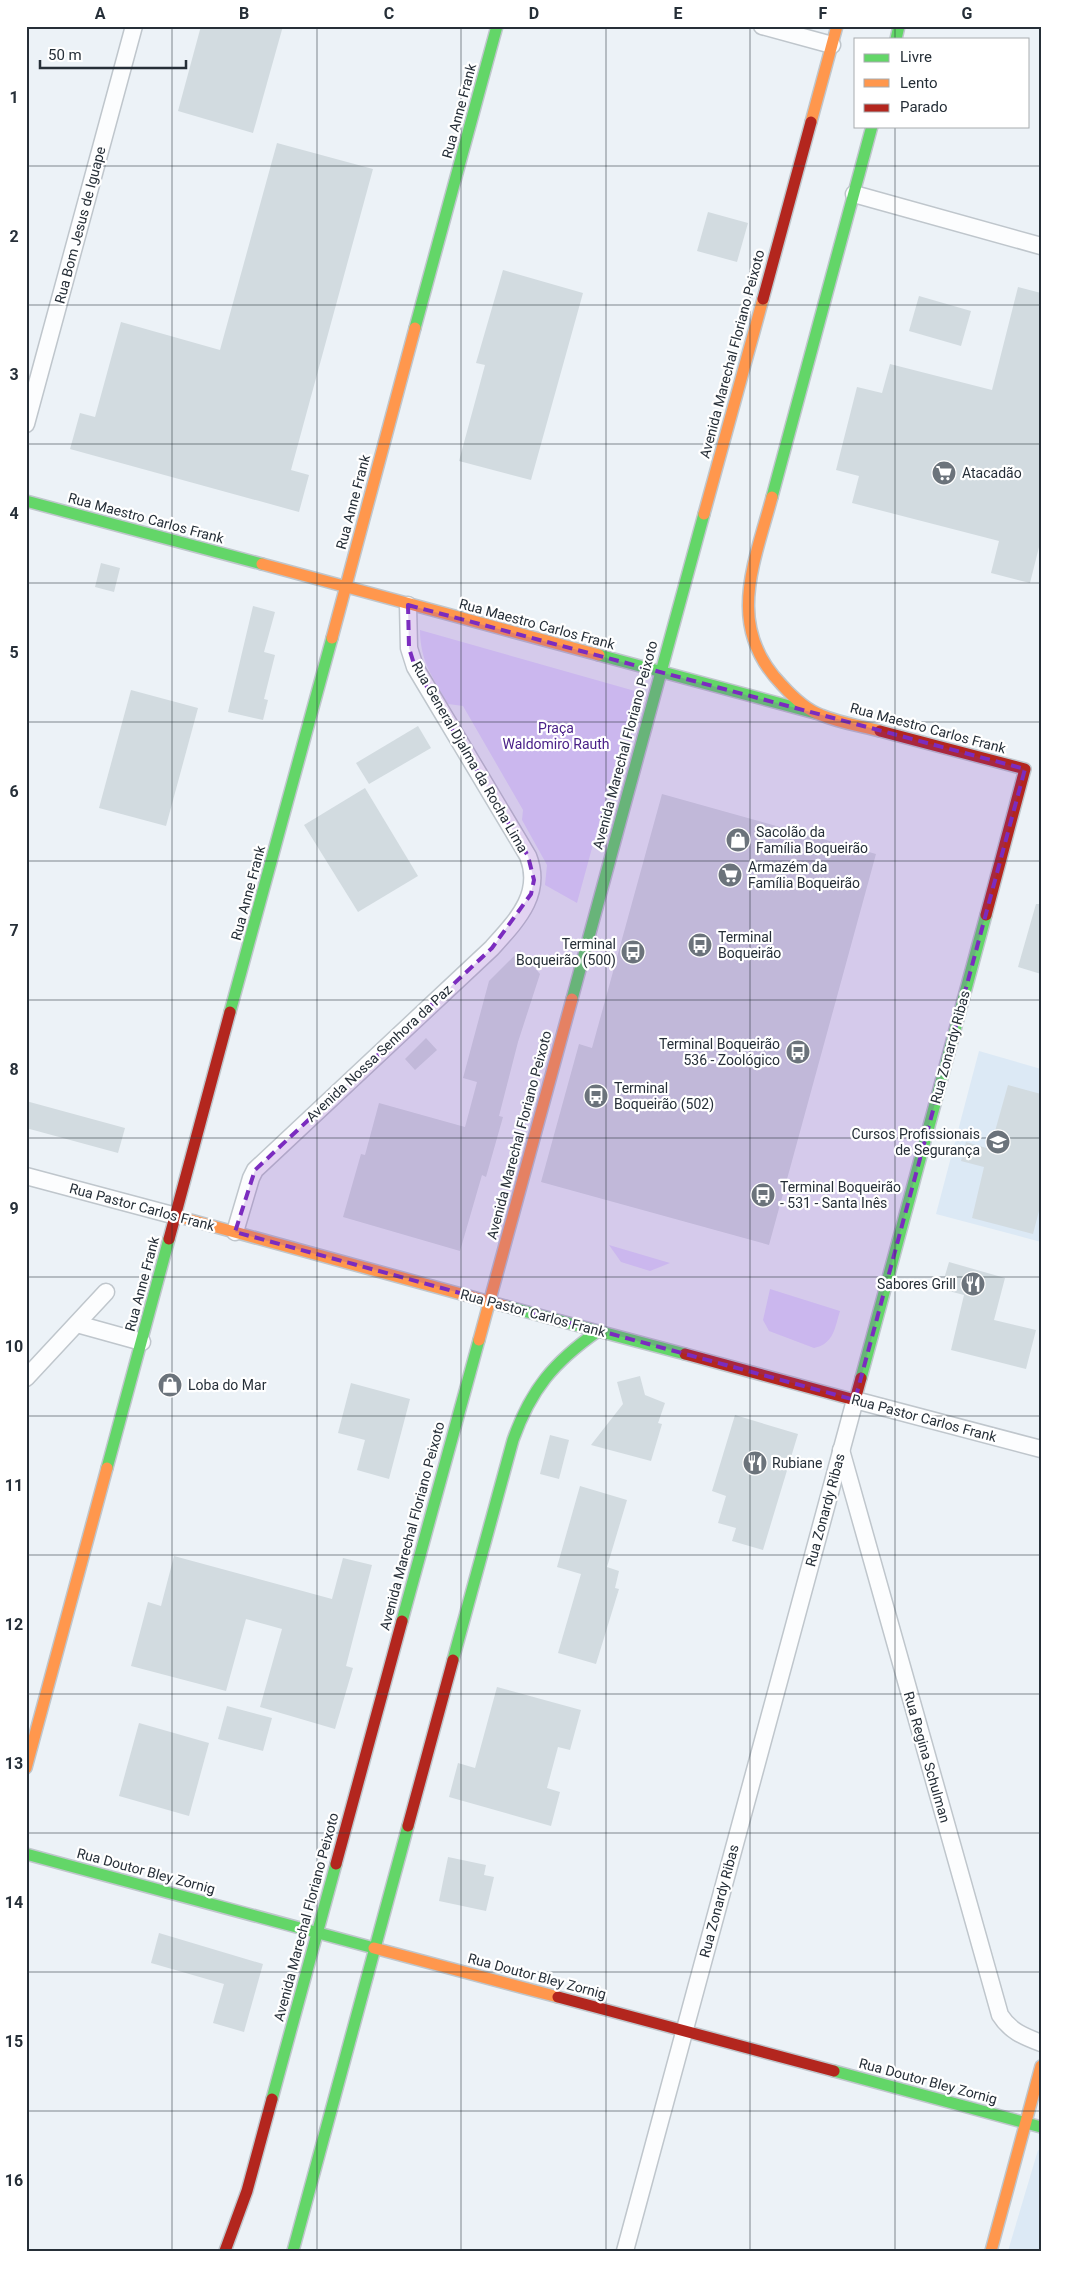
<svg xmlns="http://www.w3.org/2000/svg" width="1067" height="2277" viewBox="0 0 1067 2277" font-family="Roboto,sans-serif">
<rect width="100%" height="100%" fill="#ecf2f7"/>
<g fill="#dce9f5">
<path d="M979 1051 1041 1069V1242L936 1214Z"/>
<path d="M1038 2150 1041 2151V2251H1008Z"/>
</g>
<g fill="#dfdafa">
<path d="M420 630 635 691 577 903 545 885 547 865 522 820 523 810 463 706 448 704C433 678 420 661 420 630Z"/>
<path d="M609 1245 670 1263 650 1271 621 1262Z"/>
<path d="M770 1289 840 1311C835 1327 834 1344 814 1348L769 1331 763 1320Z"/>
</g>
<g fill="#d2dbe0">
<path d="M201 26H283L253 133 178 111Z"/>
<path d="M277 143 373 169 291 470 309 475 299 512 70 449 80 413 95 417 121 322 220 350Z"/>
<path d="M708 212 748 223 737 262 697 251Z"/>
<path d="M503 270 583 293 531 480 459 461 485 365 476 363Z"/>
<path d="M1018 287 1041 293V539L1030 583 991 573 999 541 852 503 859 476 836 470 857 387 882 393 890 364 992 390Z"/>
<path d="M919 296 971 311 961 346 909 331Z"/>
<path d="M101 563 120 568 114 592 95 587Z"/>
<path d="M253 606 275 612 264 652 275 655 264 699 268 700 263 720 228 712Z"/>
<path d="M131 690 198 708 166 826 99 808Z"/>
<path d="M418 726 431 748 369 784 356 763Z"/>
<path d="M365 788 418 876 358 912 304 825Z"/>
<path d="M662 794 876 854 769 1245 541 1182 579 1044 592 1048Z"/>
<path d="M1036 904H1041V974L1018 967Z"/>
<path d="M520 950 540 974 518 1042 499 1116 503 1117 486 1177 482 1175 460 1251 343 1217 361 1154 365 1155 379 1103 465 1127 477 1082 463 1078 489 981Z"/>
<path d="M426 1038 437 1050 415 1070 405 1059Z"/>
<path d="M1008 1085 1041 1094V1203L1033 1234 972 1218 984 1167 961 1161 966 1142 990 1149Z"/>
<path d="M26 1101 125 1128 118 1153 26 1128Z"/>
<path d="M949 1262 1005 1278 994 1320 1036 1330 1026 1369 951 1350 964 1295 941 1289Z"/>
<path d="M640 1376 645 1395 665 1403 658 1423 662 1424 651 1461 591 1445 623 1404 617 1382Z"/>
<path d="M351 1383 410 1399 389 1479 357 1470 365 1440 338 1433Z"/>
<path d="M735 1415 798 1434 763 1550 732 1541 736 1528 718 1523 726 1496 712 1491Z"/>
<path d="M550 1435 569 1440 559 1479 540 1474Z"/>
<path d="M580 1486 627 1500 607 1567 619 1571 615 1588 619 1589 596 1664 558 1653 581 1574 557 1567Z"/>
<path d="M174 1556 332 1599 343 1558 372 1565 346 1666 353 1668 335 1729 260 1707 282 1629 246 1619 226 1691 131 1666 148 1602 161 1606Z"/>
<path d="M497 1687 581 1710 570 1750 558 1747 547 1788 560 1792 551 1826 449 1797 458 1763 475 1768Z"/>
<path d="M227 1706 272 1718 263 1751 218 1739Z"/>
<path d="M139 1723 209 1743 189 1816 119 1796Z"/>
<path d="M448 1857 486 1865 484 1875 494 1877 486 1911 439 1901Z"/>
<path d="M159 1933 263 1964 244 2032 213 2023 224 1984 151 1963Z"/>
</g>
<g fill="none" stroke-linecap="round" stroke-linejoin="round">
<defs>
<g id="street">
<path d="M762 26 832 45"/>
<path d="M854 194 1041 246"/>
<path d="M26 424 134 26"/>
<path d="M26 1176 176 1216"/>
<path d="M235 1232 251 1178 255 1170 492 948C517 920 543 894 528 856L415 667 409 648 408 605"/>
<path d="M77 1324 142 1342"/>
<path d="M26 1378 106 1292"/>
<path d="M841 1450 1000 2015C1010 2031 1023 2036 1041 2043"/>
<path d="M625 2251 855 1400 1041 1449"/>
</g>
<g id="fast">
<path d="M896 39 899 26"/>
<path d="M415 328 497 26"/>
<path d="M772 497 872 126"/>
<path d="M26 501 262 564"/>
<path d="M599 655 815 713"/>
<path d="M572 999 704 514"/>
<path d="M230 1012 332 638"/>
<path d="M505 1306 598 1331"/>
<path d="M861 1378 986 915"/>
<path d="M107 1468 169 1239"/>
<path d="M402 1621 479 1340"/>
<path d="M453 1660 513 1440C531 1389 554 1362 598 1331L685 1354"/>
<path d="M26 1854 374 1948"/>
<path d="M834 2071 1041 2127"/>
<path d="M272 2099 336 1864"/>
<path d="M293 2251 408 1826"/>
</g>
<g id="slow">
<path d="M811 122 837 26"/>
<path d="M772 497C754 564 725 627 782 685 792 696 807 710 821 715 840 723 861 726 880 731"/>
<path d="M704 514 763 299"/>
<path d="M262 564 599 655"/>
<path d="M332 638 415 328"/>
<path d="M176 1216 505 1306"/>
<path d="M479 1340 572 999"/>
<path d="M26 1768 107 1468"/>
<path d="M374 1948 558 1997"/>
<path d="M991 2251 1041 2066"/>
</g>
<g id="jam">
<path d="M763 299 811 122"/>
<path d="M880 731 1025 769 986 915"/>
<path d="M169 1239 230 1012"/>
<path d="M685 1354 855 1400 861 1378"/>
<path d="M408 1826 453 1660"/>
<path d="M336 1864 402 1621"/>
<path d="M558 1997 834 2071"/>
<path d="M225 2251 247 2191 272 2099"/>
</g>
</defs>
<use href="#street" stroke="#bfc6cc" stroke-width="19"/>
<use href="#fast" stroke="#bfc6cc" stroke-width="14"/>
<use href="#slow" stroke="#bfc6cc" stroke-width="14"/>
<use href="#jam" stroke="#bfc6cc" stroke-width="14"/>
<use href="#street" stroke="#fcfdfe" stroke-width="16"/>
<use href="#fast" stroke="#63d668" stroke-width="11"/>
<use href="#slow" stroke="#ff974d" stroke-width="11"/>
<use href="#jam" stroke="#b3261e" stroke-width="11"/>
</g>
<path fill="#7b2cbf" fill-opacity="0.2" stroke="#7b2cbf" stroke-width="4" stroke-dasharray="10 6" stroke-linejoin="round" d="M408 605 1025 769 855 1400 235 1232 255 1170 492 948 531 894 534 880 528 856 415 667 409 648Z"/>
<path fill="none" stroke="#262f38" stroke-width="1" stroke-opacity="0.55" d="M172 26V2251M317 26V2251M461 26V2251M606 26V2251M750 26V2251M895 26V39M895 126V2251M26 166H1041M26 305H1041M26 444H1041M26 583H1041M26 722H1041M26 861H1041M26 1000H1041M26 1138H1041M26 1277H1041M26 1416H1041M26 1555H1041M26 1694H1041M26 1833H1041M26 1972H1041M26 2111H1041"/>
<defs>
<symbol id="supermarket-disc" viewBox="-11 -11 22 22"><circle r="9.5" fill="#6b737b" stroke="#fff"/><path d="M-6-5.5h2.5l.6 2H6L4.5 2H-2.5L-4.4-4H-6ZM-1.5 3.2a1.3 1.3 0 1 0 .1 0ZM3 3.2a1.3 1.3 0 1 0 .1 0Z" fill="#fff"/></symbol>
<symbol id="shop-disc" viewBox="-11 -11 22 22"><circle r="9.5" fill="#6b737b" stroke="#fff"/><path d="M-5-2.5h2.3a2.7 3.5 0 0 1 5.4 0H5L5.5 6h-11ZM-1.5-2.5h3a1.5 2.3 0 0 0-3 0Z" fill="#fff"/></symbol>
<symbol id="bus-disc" viewBox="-11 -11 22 22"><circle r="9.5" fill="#6b737b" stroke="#fff"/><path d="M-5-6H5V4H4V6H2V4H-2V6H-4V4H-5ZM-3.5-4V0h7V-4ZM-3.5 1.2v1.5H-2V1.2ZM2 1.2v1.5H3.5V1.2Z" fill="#fff"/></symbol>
<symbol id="university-disc" viewBox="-11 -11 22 22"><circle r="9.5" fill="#6b737b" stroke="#fff"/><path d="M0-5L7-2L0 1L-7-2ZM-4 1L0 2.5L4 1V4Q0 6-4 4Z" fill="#fff"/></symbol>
<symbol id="restaurant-disc" viewBox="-11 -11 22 22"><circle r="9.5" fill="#6b737b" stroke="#fff"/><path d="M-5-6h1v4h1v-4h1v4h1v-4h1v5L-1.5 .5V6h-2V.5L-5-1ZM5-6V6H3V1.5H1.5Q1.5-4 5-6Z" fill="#fff"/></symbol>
</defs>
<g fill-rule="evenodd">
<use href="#supermarket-disc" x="930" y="459" width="28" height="28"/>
<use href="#shop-disc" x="724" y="826" width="28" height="28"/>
<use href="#supermarket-disc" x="716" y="861" width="28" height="28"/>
<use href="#bus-disc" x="686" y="931" width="28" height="28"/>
<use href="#bus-disc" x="619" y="938" width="28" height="28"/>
<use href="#bus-disc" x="784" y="1038" width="28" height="28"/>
<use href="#bus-disc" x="582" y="1082" width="28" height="28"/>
<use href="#university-disc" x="984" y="1128" width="28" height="28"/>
<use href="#bus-disc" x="749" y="1181" width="28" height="28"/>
<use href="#restaurant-disc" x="959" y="1270" width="28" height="28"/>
<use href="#shop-disc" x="156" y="1371" width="28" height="28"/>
<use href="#restaurant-disc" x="741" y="1449" width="28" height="28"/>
</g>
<g text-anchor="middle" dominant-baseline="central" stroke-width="4.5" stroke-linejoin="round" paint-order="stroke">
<g font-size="14" fill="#262f38" stroke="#fff">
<text transform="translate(459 111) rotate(-75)">Rua Anne Frank</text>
<text transform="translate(80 225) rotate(-75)">Rua Bom Jesus de Iguape</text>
<text transform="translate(732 354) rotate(-75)">Avenida Marechal Floriano Peixoto</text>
<text transform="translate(353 502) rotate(-75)">Rua Anne Frank</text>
<text transform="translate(146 518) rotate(15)">Rua Maestro Carlos Frank</text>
<text transform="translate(537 624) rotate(15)">Rua Maestro Carlos Frank</text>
<text transform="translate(928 728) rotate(15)">Rua Maestro Carlos Frank</text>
<text transform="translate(625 745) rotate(-75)">Avenida Marechal Floriano Peixoto</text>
<text transform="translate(470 757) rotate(60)">Rua General Djalma da Rocha Lima</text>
<text transform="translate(248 893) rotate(-75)">Rua Anne Frank</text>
<text transform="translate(950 1047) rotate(-75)">Rua Zonardy Ribas</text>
<text transform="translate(379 1053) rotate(-43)">Avenida Nossa Senhora da Paz</text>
<text transform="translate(519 1135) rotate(-75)">Avenida Marechal Floriano Peixoto</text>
<text transform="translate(142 1207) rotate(15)">Rua Pastor Carlos Frank</text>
<text transform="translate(142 1284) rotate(-75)">Rua Anne Frank</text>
<text transform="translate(533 1313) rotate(15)">Rua Pastor Carlos Frank</text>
<text transform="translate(924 1418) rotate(15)">Rua Pastor Carlos Frank</text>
<text transform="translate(825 1510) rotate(-75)">Rua Zonardy Ribas</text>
<text transform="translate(412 1526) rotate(-75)">Avenida Marechal Floriano Peixoto</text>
<text transform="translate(927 1757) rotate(74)">Rua Regina Schulman</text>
<text transform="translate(146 1871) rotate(15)">Rua Doutor Bley Zornig</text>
<text transform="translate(719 1901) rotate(-75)">Rua Zonardy Ribas</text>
<text transform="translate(306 1917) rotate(-75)">Avenida Marechal Floriano Peixoto</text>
<text transform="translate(537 1976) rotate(15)">Rua Doutor Bley Zornig</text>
<text transform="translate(928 2081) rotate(15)">Rua Doutor Bley Zornig</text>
</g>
<g font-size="14" fill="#262f38" stroke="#fff" text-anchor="start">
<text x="962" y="473">Atacadão</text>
<text x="756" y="832">Sacolão da<tspan x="756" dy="16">Família Boqueirão</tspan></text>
<text x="748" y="867">Armazém da<tspan x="748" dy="16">Família Boqueirão</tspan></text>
<text x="718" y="937">Terminal<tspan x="718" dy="16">Boqueirão</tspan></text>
<text x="616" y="944" text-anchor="end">Terminal<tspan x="616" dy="16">Boqueirão (500)</tspan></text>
<text x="780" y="1044" text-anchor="end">Terminal Boqueirão<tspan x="780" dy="16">536 - Zoológico</tspan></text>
<text x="614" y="1088">Terminal<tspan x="614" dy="16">Boqueirão (502)</tspan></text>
<text x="980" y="1134" text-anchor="end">Cursos Profissionais<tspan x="980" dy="16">de Segurança</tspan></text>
<text x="780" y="1187">Terminal Boqueirão<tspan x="780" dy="16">- 531 - Santa Inês</tspan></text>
<text x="956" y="1284" text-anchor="end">Sabores Grill</text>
<text x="188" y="1385">Loba do Mar</text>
<text x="772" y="1463">Rubiane</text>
</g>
<g font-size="14" fill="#492088" stroke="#fff">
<text x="556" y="728">Praça<tspan x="556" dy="16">Waldomiro Rauth</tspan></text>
</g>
</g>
<rect width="1067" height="2277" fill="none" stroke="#ffffff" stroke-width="55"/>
<rect x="854" y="38" width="175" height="90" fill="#ffffff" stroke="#a8acaf"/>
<rect x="864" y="54" width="25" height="8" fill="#63d668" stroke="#a8acaf"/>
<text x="900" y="62" font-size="15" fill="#262f38">Livre</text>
<rect x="864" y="79" width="25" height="8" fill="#ff974d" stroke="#a8acaf"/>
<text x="900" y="88" font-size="15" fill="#262f38">Lento</text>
<rect x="864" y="104" width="25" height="8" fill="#b3261e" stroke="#a8acaf"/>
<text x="900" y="112" font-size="15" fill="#262f38">Parado</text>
<path d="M40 60v8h146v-8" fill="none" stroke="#262f38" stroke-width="2.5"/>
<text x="48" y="60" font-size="15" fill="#262f38" stroke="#ffffff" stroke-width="4" paint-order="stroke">50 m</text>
<rect x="28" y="28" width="1012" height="2222" fill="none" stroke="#262f38" stroke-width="2"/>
<g font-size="16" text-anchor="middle" font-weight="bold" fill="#262f38">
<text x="100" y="19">A</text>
<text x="244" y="19">B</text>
<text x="389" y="19">C</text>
<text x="534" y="19">D</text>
<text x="678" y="19">E</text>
<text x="823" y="19">F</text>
<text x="967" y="19">G</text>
<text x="14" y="103">1</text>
<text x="14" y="242">2</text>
<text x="14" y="380">3</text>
<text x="14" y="519">4</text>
<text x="14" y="658">5</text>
<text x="14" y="797">6</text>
<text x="14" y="936">7</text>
<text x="14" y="1075">8</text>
<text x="14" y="1214">9</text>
<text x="14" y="1352">10</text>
<text x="14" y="1491">11</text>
<text x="14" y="1630">12</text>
<text x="14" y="1769">13</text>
<text x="14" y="1908">14</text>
<text x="14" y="2047">15</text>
<text x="14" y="2186">16</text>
</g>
</svg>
